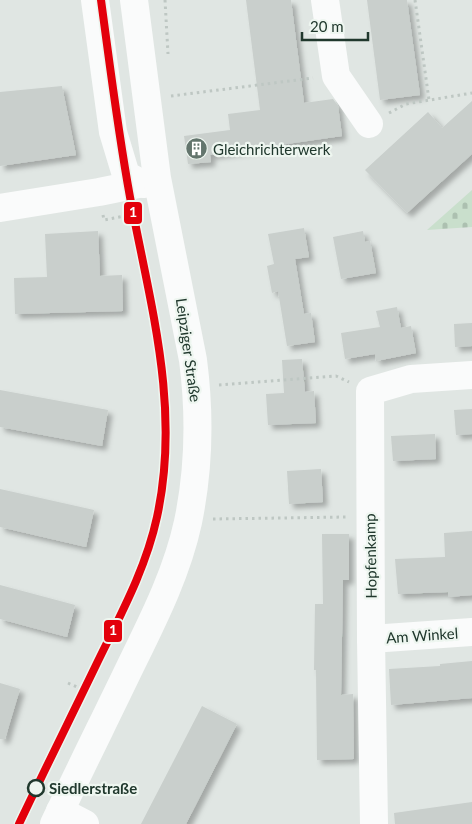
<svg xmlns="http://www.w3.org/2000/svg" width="472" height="824" viewBox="0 0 472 824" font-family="Lato,sans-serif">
<defs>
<pattern id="cemetery-stones" width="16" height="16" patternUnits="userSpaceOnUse" patternTransform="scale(1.25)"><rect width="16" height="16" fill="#c9dfcc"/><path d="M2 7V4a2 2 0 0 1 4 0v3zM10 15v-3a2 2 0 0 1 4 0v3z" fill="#acc0b0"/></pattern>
<filter id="shadow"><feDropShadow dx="4.5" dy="4.5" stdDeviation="2.5" flood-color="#0004"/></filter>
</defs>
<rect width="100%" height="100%" fill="#e0e6e3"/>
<path fill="url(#cemetery-stones)" d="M472 190V227L427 230Z"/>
<g fill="#c9cfcc" filter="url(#shadow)">
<path d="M246 0H291L304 103 333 99 338 106 342 136 210 155 211 162 188 164 184 136 230 130 228 114 260 110Z"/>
<path d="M367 0H407L420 95 380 100Z"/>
<path d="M62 86 76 155 0 166V92Z"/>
<path d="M472 101V154L407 213 365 170 428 112 442 128Z"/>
<path d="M304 228 309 257 295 259 304 314 311 313 315 342 287 346 278 291 272 293 267 266 274 264 268 234Z"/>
<path d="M98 231 100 276 122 275 123 311 15 314 14 278 47 277 45 234Z"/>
<path d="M363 231 365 242 370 241 376 273 341 279 333 237Z"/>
<path d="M397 307 401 328 411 326 416 353 376 361 375 354 345 359 341 333 380 327 376 311Z"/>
<path d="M472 323V346L455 347 454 324Z"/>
<path d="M302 359 305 392 314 391 316 423 268 425 266 394 284 393 282 360Z"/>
<path d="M0 390 108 410 102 446 0 427Z"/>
<path d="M472 409V434L456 435 454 410Z"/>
<path d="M435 434 436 459 393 461 391 436Z"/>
<path d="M321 469 323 502 289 504 287 471Z"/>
<path d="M0 489 94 510 86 547 0 527Z"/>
<path d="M472 531V595L448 597V592L398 594 395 559 445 557 444 533Z"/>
<path d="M322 534H349V580H343L341 695 353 694 354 759 317 760 316 670H314L315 604H323Z"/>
<path d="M0 585 75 605 67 637 0 619Z"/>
<path d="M472 661V698L391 705 389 669 440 666V664Z"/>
<path d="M0 683 20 689 5 739H0Z"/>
<path d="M202 706 237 724 186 824H141Z"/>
<path d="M472 802V824H395L394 813Z"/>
</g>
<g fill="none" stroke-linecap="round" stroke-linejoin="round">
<g stroke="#bec7c3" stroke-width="3" stroke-dasharray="2.5 4" stroke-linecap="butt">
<path d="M165 0 168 54"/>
<path d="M415 0 429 100"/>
<path d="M171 96 313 78"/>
<path d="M389 113 406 104 472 93"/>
<path d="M103 215 104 220 140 213"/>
<path d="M219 385 336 376 349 382"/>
<path d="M213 519 347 517"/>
<path d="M68 683 90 693"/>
</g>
<g stroke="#fafbfb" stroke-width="28">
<path d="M95 0 113 132 126 175 143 184"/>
<path d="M325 0 336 76 369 124"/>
<path d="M0 208 99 192 148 182"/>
<path d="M371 639 472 632"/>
<path d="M60 811 85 824"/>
<path d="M54 824C79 771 105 719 130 667 153 620 177 573 188 522 199 469 200 414 193 360L157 178 134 0"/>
<path d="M374 824 371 639 370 391 411 379 472 375"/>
</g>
<defs>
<path id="tram-1" d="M19 824C45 769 72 715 98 661 121 614 146 568 157 517 181 407 150 304 130 197 118 132 110 66 101 0"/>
</defs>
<use href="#tram-1" stroke="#eef6f0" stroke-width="11"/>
<use href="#tram-1" stroke="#e3000b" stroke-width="8"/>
</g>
<defs>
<symbol id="building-disc" viewBox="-11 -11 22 22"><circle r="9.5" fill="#63756d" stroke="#eef6f0"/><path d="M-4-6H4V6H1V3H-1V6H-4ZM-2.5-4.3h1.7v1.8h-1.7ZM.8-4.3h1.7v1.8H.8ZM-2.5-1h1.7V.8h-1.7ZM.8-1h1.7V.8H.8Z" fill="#fff"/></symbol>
</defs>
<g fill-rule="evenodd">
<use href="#building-disc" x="184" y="136" width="25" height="25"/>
</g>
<circle fill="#eef6f0" stroke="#20382d" stroke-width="2.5" cx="36" cy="788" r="8"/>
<g text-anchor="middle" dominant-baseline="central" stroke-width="4.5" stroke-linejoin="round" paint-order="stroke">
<g font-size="15" fill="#20382d" stroke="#eef6f0" text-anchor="start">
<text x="213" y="149">Gleichrichterwerk</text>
</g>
<g font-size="15" fill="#20382d" stroke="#eef6f0">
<text transform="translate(189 350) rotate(82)">Leipziger Straße</text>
<text transform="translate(370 556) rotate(-91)">Hopfenkamp</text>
<text transform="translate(422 635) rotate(-4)">Am Winkel</text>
</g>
<g font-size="15" font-weight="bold" fill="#20382d" stroke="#eef6f0" text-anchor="start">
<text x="49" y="788">Siedlerstraße</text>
</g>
</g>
<g stroke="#eef6f0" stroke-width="2">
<rect x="123" y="201" width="20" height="24" rx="5" fill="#e3000b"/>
<rect x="103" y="619" width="20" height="24" rx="5" fill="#e3000b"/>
</g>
<g font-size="14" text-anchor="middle" font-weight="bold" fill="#fff">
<text x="133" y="217">1</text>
<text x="113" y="635">1</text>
</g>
<path d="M302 32v8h66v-8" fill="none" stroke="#20382d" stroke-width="2.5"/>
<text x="310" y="32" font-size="15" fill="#20382d" stroke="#eef6f0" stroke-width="4" paint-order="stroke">20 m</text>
</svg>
